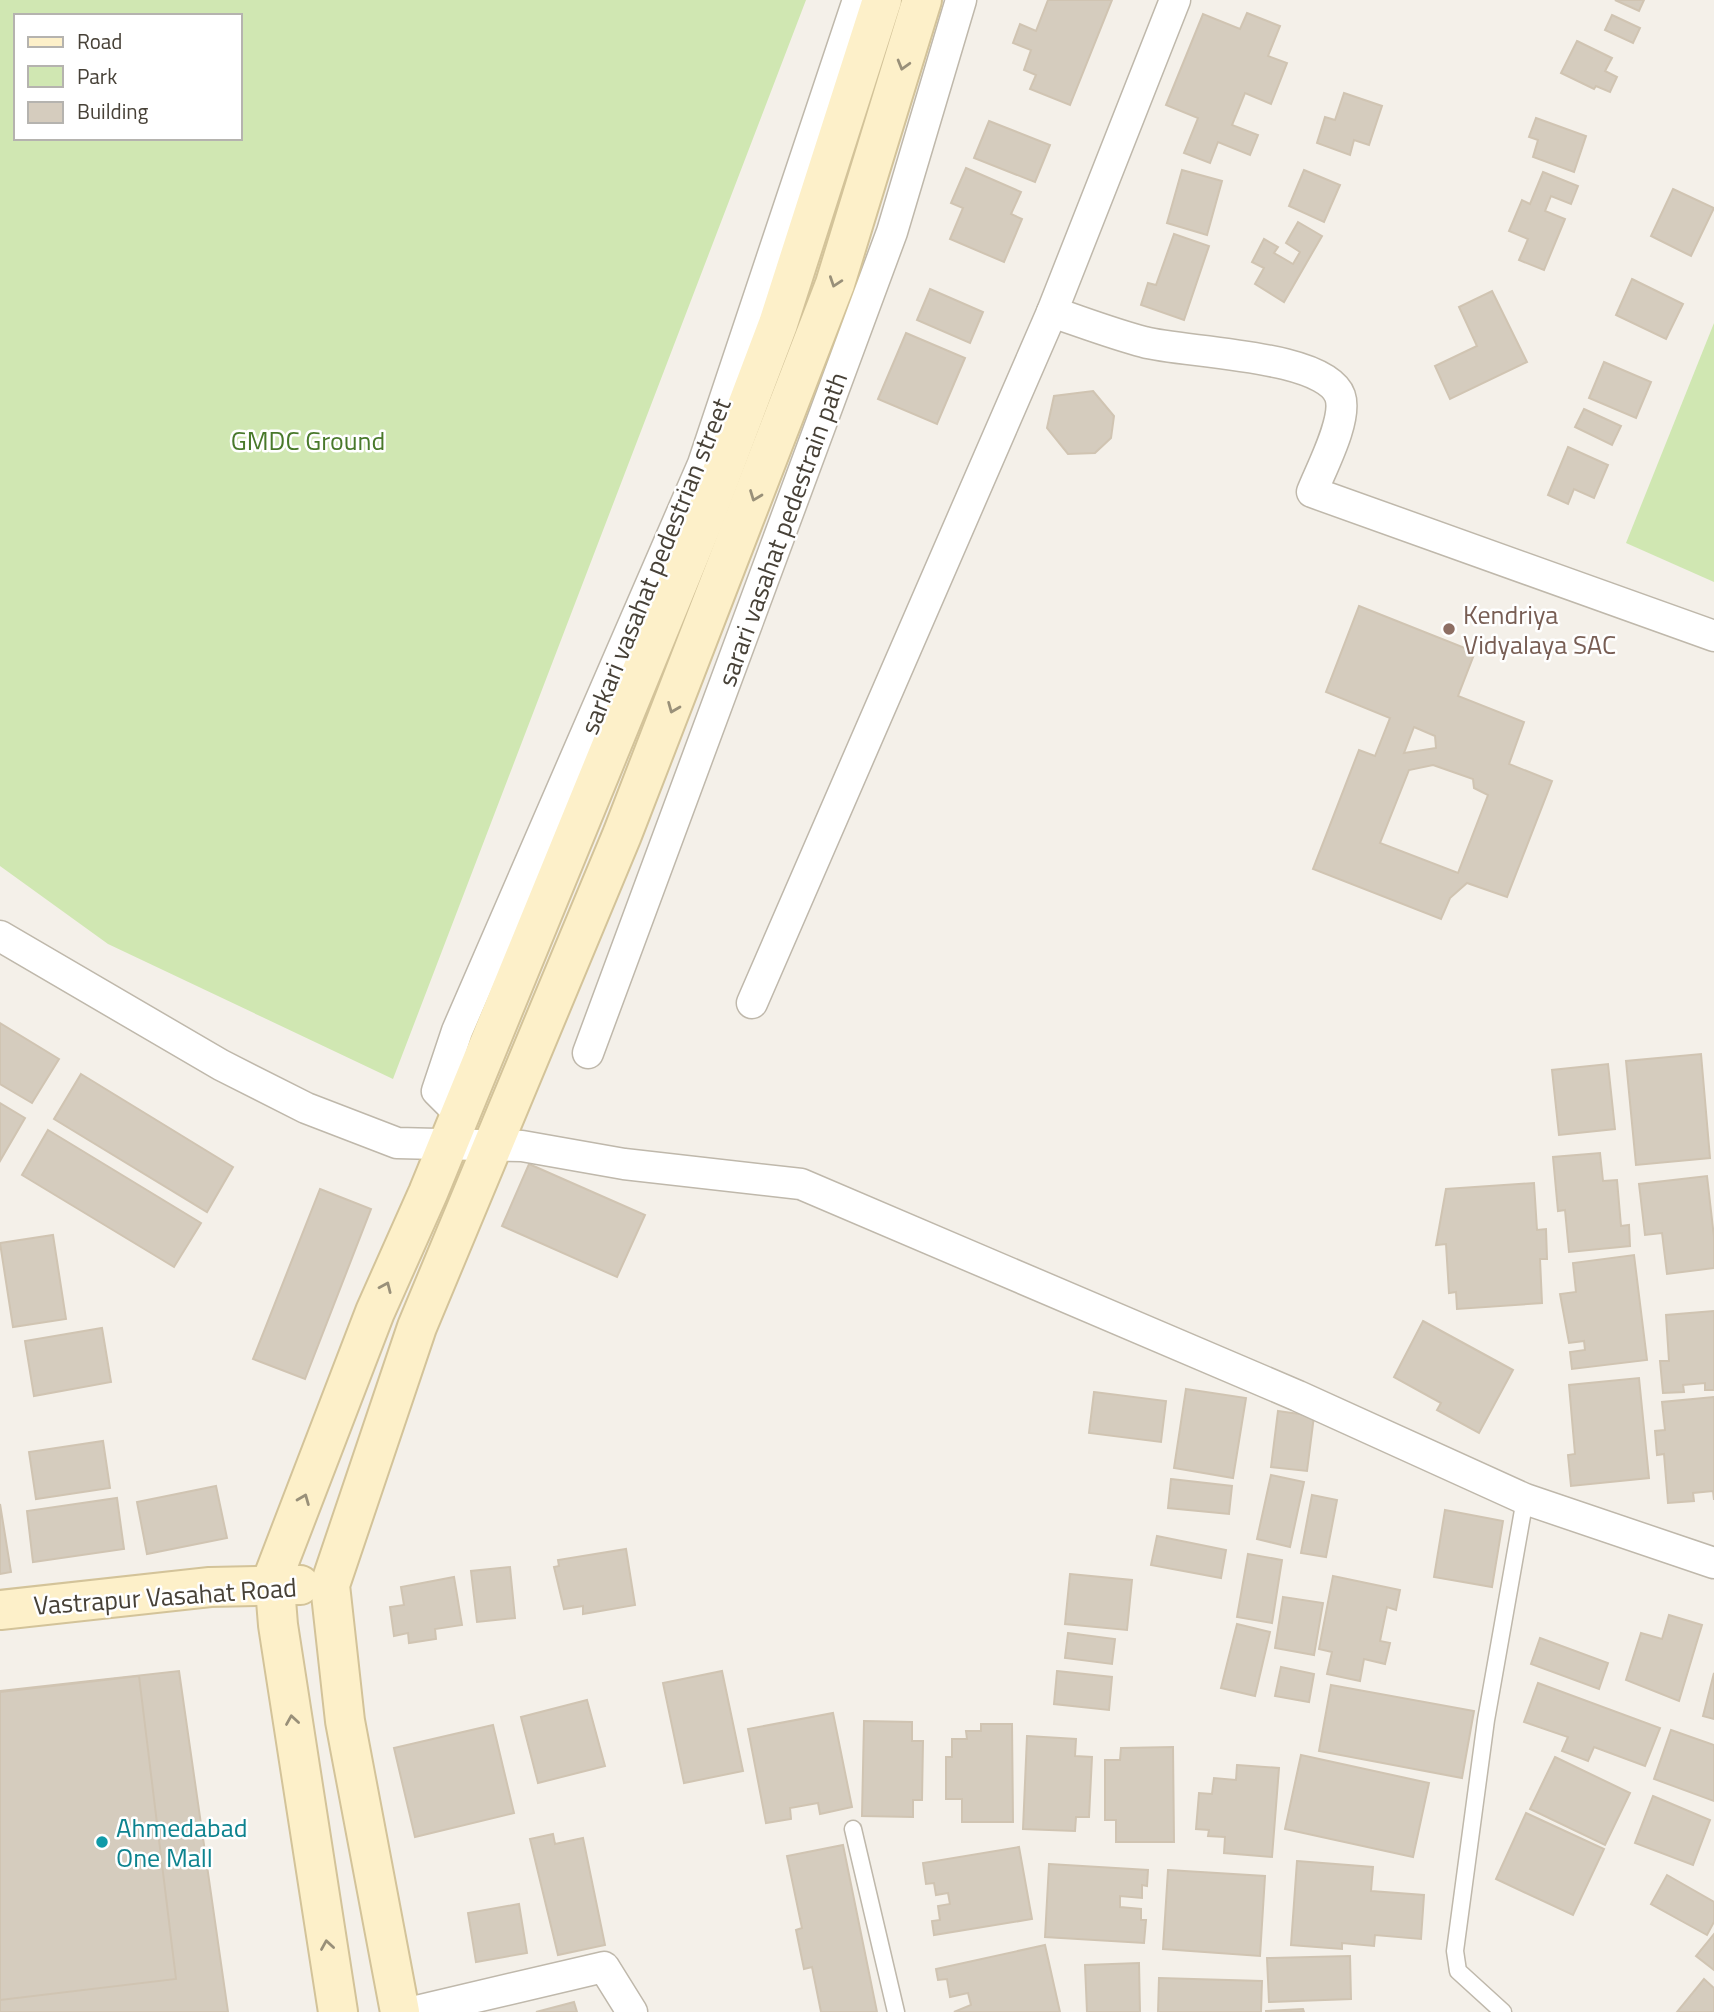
<svg xmlns="http://www.w3.org/2000/svg" width="1714" height="2012" viewBox="0 0 1714 2012" font-family="'Titillium Web',sans-serif">
<rect width="100%" height="100%" fill="#f4f0e9"/>
<g fill="#d0e7b2" fill-rule="evenodd">
<path d="M0 0H806L393 1079 108 944 0 866ZM16 16H240V138H16Z"/>
<path d="M1714 323V582L1626 543Z"/>
</g>
<g fill="#d5ccbe" stroke="#d0c4b2" stroke-width="2" fill-rule="evenodd">
<path d="M1048 0H1112L1070 105 1030 89 1036 75 1024 70 1031 50 1013 43 1020 24 1036 31Z"/>
<path d="M1615 0H1644L1639 11Z"/>
<path d="M1247 13 1280 26 1268 56 1287 63 1271 104 1245 93 1232 125 1258 135 1250 155 1218 142 1210 163 1184 153 1198 118 1166 105 1203 14 1240 29Z"/>
<path d="M1612 15 1640 28 1633 43 1605 30Z"/>
<path d="M1577 41 1612 58 1605 71 1617 77 1610 92 1596 86 1594 89 1561 73Z"/>
<path d="M1344 93 1382 106 1369 145 1354 140 1350 155 1317 143 1325 117 1335 120Z"/>
<path d="M1536 118 1586 136 1574 172 1533 157 1538 140 1529 137Z"/>
<path d="M989 121 1050 145 1035 182 974 158Z"/>
<path d="M966 168 1021 192 1011 214 1022 219 1004 262 950 239 963 208 951 203Z"/>
<path d="M1182 170 1222 181 1207 235 1167 223Z"/>
<path d="M1304 170 1340 185 1324 222 1289 206Z"/>
<path d="M1543 172 1578 186 1571 204 1551 196 1545 211 1565 219 1544 270 1519 260 1528 239 1509 231 1522 200 1530 204Z"/>
<path d="M1673 189 1714 208 1691 256 1651 236Z"/>
<path d="M1298 222 1322 236 1284 302 1255 284 1264 268 1252 262 1264 239 1278 247 1274 253 1293 264 1300 252 1286 243Z"/>
<path d="M1174 234 1209 246 1184 320 1141 305 1148 283 1156 285Z"/>
<path d="M1632 279 1683 304 1666 339 1616 315Z"/>
<path d="M930 289 983 312 970 343 917 320Z"/>
<path d="M1492 291 1527 362 1450 399 1435 366 1477 346 1459 307Z"/>
<path d="M906 333 965 358 937 424 878 399Z"/>
<path d="M1604 362 1651 382 1636 418 1589 398Z"/>
<path d="M1093 391 1114 416 1111 438 1095 453 1068 454 1047 428 1054 396Z"/>
<path d="M1584 409 1621 426 1612 445 1575 427Z"/>
<path d="M1568 447 1608 465 1594 498 1574 489 1568 504 1548 495Z"/>
<path d="M1359 606 1475 652 1458 696 1524 722 1509 764 1552 781 1507 897 1467 883 1450 898 1441 919 1313 869 1359 750 1375 756 1390 718 1326 692ZM1414 727 1435 736 1436 748 1404 753ZM1433 765 1473 779 1474 788 1488 795 1458 873 1380 843 1409 770Z"/>
<path d="M0 1023 59 1059 32 1103 0 1084Z"/>
<path d="M1701 1054 1710 1158 1636 1165 1626 1061Z"/>
<path d="M1608 1064 1615 1129 1559 1135 1552 1070Z"/>
<path d="M81 1074 233 1167 207 1212 54 1119Z"/>
<path d="M0 1103 25 1118 0 1161Z"/>
<path d="M48 1130 201 1223 174 1267 22 1175Z"/>
<path d="M1600 1153 1603 1181 1617 1180 1621 1226 1629 1225 1630 1246 1569 1252 1565 1210 1558 1211 1553 1157Z"/>
<path d="M529 1164 645 1215 617 1277 502 1226Z"/>
<path d="M1707 1176 1714 1237V1268L1667 1274 1662 1233 1645 1235 1639 1184Z"/>
<path d="M1534 1183 1537 1230 1546 1229 1547 1259H1540L1542 1303 1457 1309 1456 1292 1449 1293 1446 1244 1436 1245 1446 1189Z"/>
<path d="M320 1189 371 1209 305 1379 253 1359Z"/>
<path d="M53 1235 66 1319 13 1327 0 1243Z"/>
<path d="M1634 1255 1647 1360 1572 1369 1570 1352 1585 1350 1584 1341 1569 1343 1560 1294 1576 1292 1573 1263Z"/>
<path d="M1714 1311V1390H1705V1383L1683 1385 1684 1392 1663 1393 1660 1361H1669L1666 1315Z"/>
<path d="M1423 1321 1513 1370 1479 1433 1437 1410 1441 1403 1394 1377Z"/>
<path d="M102 1328 111 1382 34 1396 25 1341Z"/>
<path d="M1639 1378 1649 1478 1571 1486 1568 1455 1575 1454 1569 1385Z"/>
<path d="M1186 1389 1246 1398 1233 1478 1174 1468Z"/>
<path d="M1094 1392 1166 1401 1161 1442 1089 1433Z"/>
<path d="M1714 1397V1500L1713 1491 1693 1493 1694 1501 1668 1503 1664 1454 1657 1455 1655 1431 1665 1430 1662 1402Z"/>
<path d="M1278 1411 1314 1416 1307 1471 1271 1467Z"/>
<path d="M103 1441 110 1488 36 1499 29 1452Z"/>
<path d="M1271 1475 1304 1482 1290 1547 1257 1539Z"/>
<path d="M1171 1479 1232 1486 1229 1514 1168 1508Z"/>
<path d="M216 1486 227 1538 147 1554 137 1502Z"/>
<path d="M1312 1495 1337 1500 1326 1557 1301 1553Z"/>
<path d="M117 1498 124 1549 33 1562 27 1511Z"/>
<path d="M0 1504 11 1572 0 1574Z"/>
<path d="M1445 1510 1503 1521 1492 1587 1434 1577Z"/>
<path d="M1157 1536 1226 1550 1221 1578 1151 1565Z"/>
<path d="M626 1549 635 1605 583 1614V1606L564 1609 554 1567 559 1566 558 1560Z"/>
<path d="M1248 1554 1282 1560 1272 1623 1237 1617Z"/>
<path d="M510 1567 515 1618 477 1622 471 1571Z"/>
<path d="M1070 1574 1132 1580 1127 1630 1065 1624Z"/>
<path d="M1333 1576 1400 1590 1396 1610 1387 1607 1380 1641 1390 1643 1385 1664 1364 1659 1360 1681 1327 1674 1332 1652 1319 1649Z"/>
<path d="M454 1577 462 1625 435 1629 436 1639 409 1643 408 1633 394 1636 390 1607 404 1605 401 1587Z"/>
<path d="M1283 1597 1323 1603 1314 1655 1275 1648Z"/>
<path d="M1669 1615 1702 1625 1679 1701 1626 1680 1641 1633 1662 1639Z"/>
<path d="M1237 1624 1270 1632 1255 1696 1221 1688Z"/>
<path d="M1068 1633 1115 1639 1112 1664 1065 1658Z"/>
<path d="M1540 1638 1608 1663 1599 1689 1531 1664Z"/>
<path d="M1281 1667 1314 1674 1309 1702 1275 1696Z"/>
<path d="M179 1671 228 2012H0V1691Z"/>
<path d="M722 1671 743 1771 684 1783 663 1683Z"/>
<path d="M1057 1671 1112 1677 1109 1710 1054 1704Z"/>
<path d="M1714 1673V1719L1703 1716Z"/>
<path d="M139 1676 176 1979 0 2000V1692Z"/>
<path d="M1538 1683 1660 1728 1645 1766 1594 1747 1588 1761 1562 1751 1568 1737 1524 1722Z"/>
<path d="M1331 1685 1474 1711 1462 1778 1319 1751Z"/>
<path d="M587 1700 605 1766 538 1783 521 1717Z"/>
<path d="M833 1713 852 1807 820 1814 818 1803 790 1808 791 1819 766 1823 748 1729Z"/>
<path d="M864 1721 912 1722V1741H923L922 1800H913V1817L862 1816Z"/>
<path d="M981 1724H1012L1013 1822H962V1799H946V1757H952V1739H967L966 1731H981Z"/>
<path d="M493 1725 514 1813 415 1837 394 1748Z"/>
<path d="M1671 1730 1714 1745V1801L1654 1779Z"/>
<path d="M1027 1736 1076 1739 1075 1756 1092 1757 1089 1817H1076L1075 1831 1023 1829Z"/>
<path d="M1173 1747 1174 1842H1116V1820H1105V1760H1120L1121 1748Z"/>
<path d="M1301 1755 1429 1783 1413 1857 1285 1829Z"/>
<path d="M1555 1757 1630 1793 1605 1845 1530 1809Z"/>
<path d="M1237 1765 1279 1768 1272 1857 1224 1853 1225 1837 1208 1836 1209 1830 1196 1829 1199 1793 1212 1794 1214 1778 1236 1780Z"/>
<path d="M1653 1796 1710 1820 1693 1865 1635 1843Z"/>
<path d="M1526 1813 1604 1849 1573 1915 1496 1879Z"/>
<path d="M553 1834 555 1844 583 1838 605 1945 558 1955 530 1839Z"/>
<path d="M843 1845 877 2012H821L812 1967 804 1969 796 1930 802 1928 787 1856Z"/>
<path d="M1019 1847 1032 1919 934 1935 932 1921 940 1920 938 1906 950 1904 948 1893 936 1895 934 1883 926 1884 923 1863Z"/>
<path d="M1297 1861 1373 1867 1371 1891 1424 1895 1421 1939 1375 1935 1374 1946 1342 1943V1949L1291 1945Z"/>
<path d="M1049 1864 1148 1870 1147 1886 1142 1885V1898L1120 1896V1907L1141 1909V1920H1146L1144 1943 1045 1937Z"/>
<path d="M1168 1870 1265 1876 1260 1956 1163 1949Z"/>
<path d="M1667 1875 1714 1902V1922L1707 1935 1651 1904Z"/>
<path d="M519 1904 527 1953 476 1962 468 1913Z"/>
<path d="M1714 1934V1970L1696 1956Z"/>
<path d="M1045 1945 1060 2012H954L971 2005 968 1993 950 1997 947 1979 938 1980 936 1969Z"/>
<path d="M1350 1956 1351 1999 1269 2002 1267 1958Z"/>
<path d="M1139 1963 1140 2012H1087L1085 1965Z"/>
<path d="M1159 1978 1262 1981 1261 2012H1158Z"/>
<path d="M1704 1979 1714 1988V2012H1677Z"/>
<path d="M574 2002 577 2012H536Z"/>
<path d="M1303 2009 1304 2012H1266V2011Z"/>
</g>
<g fill="none" stroke-linecap="round" stroke-linejoin="round">
<defs>
<g id="lane">
<path d="M853 1829 896 2012"/>
<path d="M1503 2012 1458 1971 1455 1951 1486 1720 1525 1499"/>
</g>
<g id="street">
<path d="M1175 0 1052 312C1082 322 1113 334 1144 342 1183 353 1325 354 1340 396 1348 419 1321 469 1312 492L1714 636"/>
<path d="M0 936 221 1065 306 1108 397 1143 522 1146 624 1164 801 1184 1298 1396 1525 1499 1714 1563"/>
<path d="M752 1003 1052 312"/>
<path d="M588 1053 892 232 961 0"/>
<path d="M460 1114 437 1091 457 1031 703 464 858 0"/>
<path d="M412 2012 604 1967 632 2012"/>
</g>
<g id="secondary">
<path d="M0 1610 210 1587 300 1585"/>
<path d="M338 2012 278 1625 274 1575 375 1312 428 1193 705 517 778 324 882 0"/>
<path d="M400 2012 345 1721 330 1585 417 1327 622 835 835 284 922 0"/>
</g>
</defs>
<use href="#lane" stroke="#bfb8ab" stroke-width="19"/>
<use href="#street" stroke="#bfb8ab" stroke-width="33"/>
<use href="#secondary" stroke="#d3c399" stroke-width="42"/>
<use href="#lane" stroke="#fff" stroke-width="16"/>
<use href="#street" stroke="#fff" stroke-width="30"/>
<use href="#secondary" stroke="#fdf0c9" stroke-width="38"/>
</g>
<defs><path id="oneway-chevron" d="M-2-3.5L2.5 0L-2 3.5" fill="none" stroke-width="1.6" stroke-linecap="round" stroke-linejoin="round" transform="scale(1.75)"/></defs>
<g stroke="#999079">
<use href="#oneway-chevron" transform="translate(903 65) rotate(106)"/>
<use href="#oneway-chevron" transform="translate(835 282) rotate(109)"/>
<use href="#oneway-chevron" transform="translate(755 496) rotate(111)"/>
<use href="#oneway-chevron" transform="translate(673 708) rotate(112)"/>
<use href="#oneway-chevron" transform="translate(386 1287) rotate(-66)"/>
<use href="#oneway-chevron" transform="translate(304 1499) rotate(-68)"/>
<use href="#oneway-chevron" transform="translate(292 1720) rotate(-99)"/>
<use href="#oneway-chevron" transform="translate(327 1945) rotate(-99)"/>
</g>
<circle fill="#8d6e63" stroke="#fff" stroke-width="2.5" cx="1449" cy="629" r="7"/>
<circle fill="#0f9aa8" stroke="#fff" stroke-width="2.5" cx="102" cy="1842" r="7"/>
<g text-anchor="middle" dominant-baseline="central" stroke-width="5" stroke-linejoin="round" paint-order="stroke">
<g font-size="26" fill="#49792b" stroke="#fff">
<text x="308" y="440">GMDC Ground</text>
</g>
<g font-size="26" fill="#474137" stroke="#fff">
<text transform="translate(782 529) rotate(-70)">sarari vasahat pedestrain path</text>
<text transform="translate(655 566) rotate(-68)">sarkari vasahat pedestrian street</text>
<text transform="translate(165 1596) rotate(-4)">Vastrapur Vasahat Road</text>
</g>
<g font-size="26" fill="#785e54" stroke="#fff" text-anchor="start">
<text x="1463" y="614">Kendriya<tspan x="1463" dy="30">Vidyalaya SAC</tspan></text>
</g>
<g font-size="26" fill="#0d838f" stroke="#fff" text-anchor="start">
<text x="116" y="1827">Ahmedabad<tspan x="116" dy="30">One Mall</tspan></text>
</g>
</g>
<rect x="14" y="14" width="228" height="126" fill="#ffffff" stroke="#b5b3af" stroke-width="2"/>
<rect x="28" y="37" width="35" height="10" fill="#fdf0c9" stroke="#b5b3af" stroke-width="2"/>
<text x="77" y="49" font-size="21" fill="#474137">Road</text>
<rect x="28" y="66" width="35" height="21" fill="#d0e7b2" stroke="#b5b3af" stroke-width="2"/>
<text x="77" y="84" font-size="21" fill="#474137">Park</text>
<rect x="28" y="102" width="35" height="21" fill="#d5ccbe" stroke="#b5b3af" stroke-width="2"/>
<text x="77" y="119" font-size="21" fill="#474137">Building</text>
</svg>
